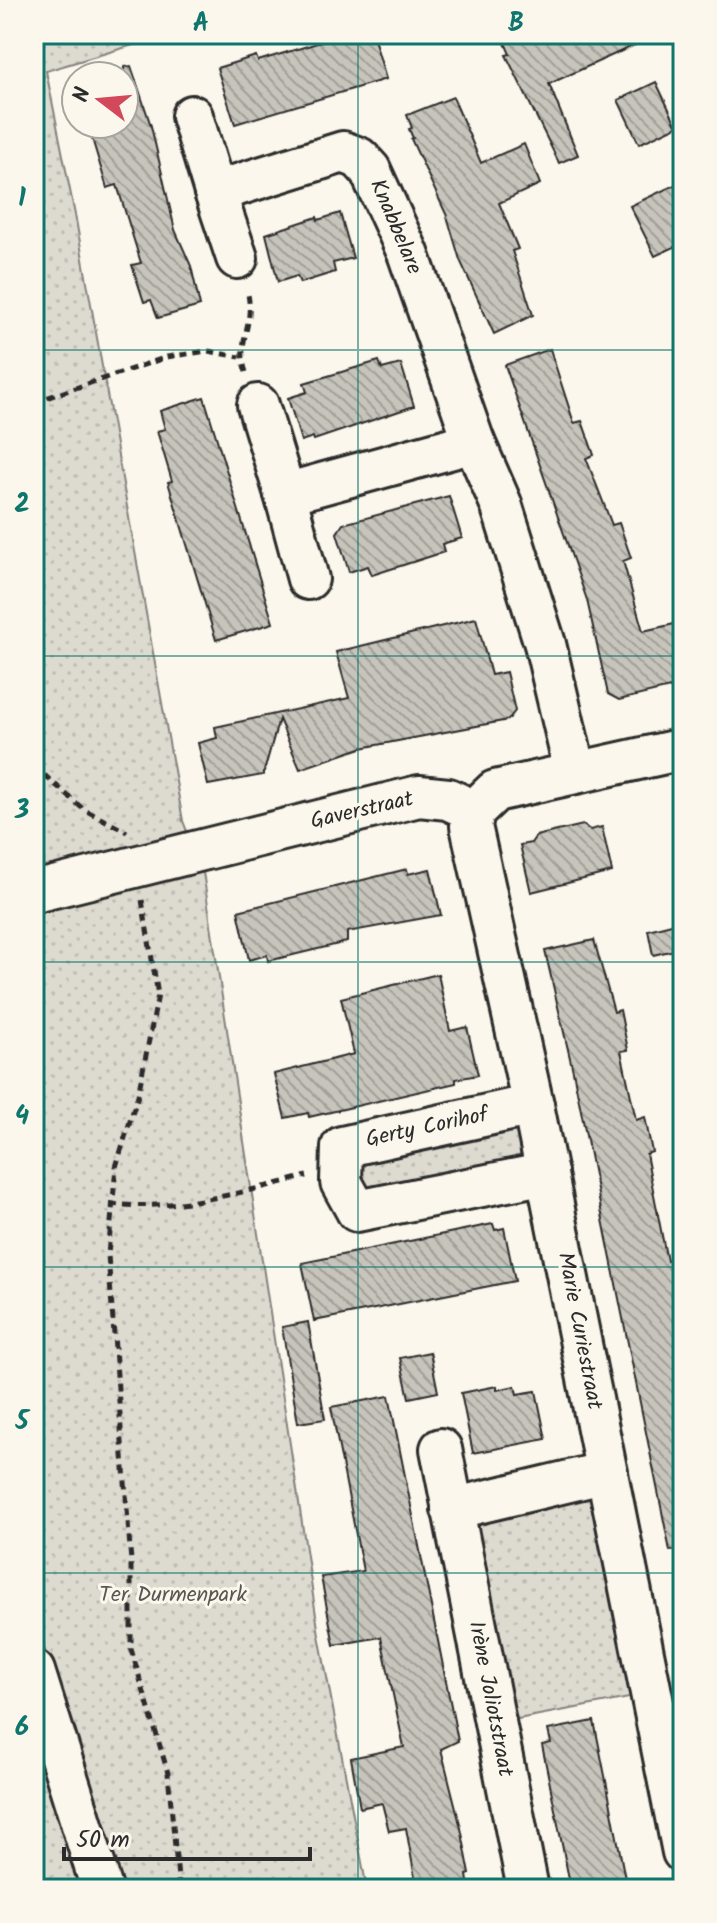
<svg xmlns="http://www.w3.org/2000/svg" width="717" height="1923" viewBox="0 0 717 1923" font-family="Kalam,sans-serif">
<defs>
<pattern id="grass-dots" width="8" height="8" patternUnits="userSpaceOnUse" patternTransform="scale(2)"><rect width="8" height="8" fill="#dddad0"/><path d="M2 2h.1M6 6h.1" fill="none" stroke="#bebbb3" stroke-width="1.8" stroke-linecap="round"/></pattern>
<pattern id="building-back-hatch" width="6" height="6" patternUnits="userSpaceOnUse" patternTransform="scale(2)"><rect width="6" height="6" fill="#c7c4bc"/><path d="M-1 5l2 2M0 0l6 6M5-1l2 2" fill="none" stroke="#a29f99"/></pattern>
</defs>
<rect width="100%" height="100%" fill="#fbf7ec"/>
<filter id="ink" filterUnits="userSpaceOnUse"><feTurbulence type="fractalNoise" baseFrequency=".0125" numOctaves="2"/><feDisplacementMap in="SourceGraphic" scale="16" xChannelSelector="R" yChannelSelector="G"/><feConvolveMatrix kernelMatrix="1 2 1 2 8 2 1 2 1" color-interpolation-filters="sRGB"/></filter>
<g filter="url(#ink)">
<g fill="url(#grass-dots)" stroke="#84827e" stroke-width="2">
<path d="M34 34H170L46 71 76 220 183 821 203 872 319 1635 367 1889H116L34 1614Z"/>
<path d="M511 1122C523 1136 524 1147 517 1164L358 1192 360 1154Z"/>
<path d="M570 1494 600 1502 640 1696 507 1721 471 1536 478 1518Z"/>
<path d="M34 1733 83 1889H34Z"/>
</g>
<g fill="url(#building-back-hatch)" stroke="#2b2b2b" stroke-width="2">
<path d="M347 34H351L353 40 373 35 386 79 235 124 217 68 256 56 258 61Z"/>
<path d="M501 34H659L549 84 578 155 559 163 506 55 510 54Z"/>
<path d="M131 66 151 126 175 230 191 266 200 306 158 318 151 300 144 302 132 265 141 263 117 185 107 188 90 132 93 131 91 124H124V67Z"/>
<path d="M656 82 677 126 639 144 618 100Z"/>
<path d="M453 97 481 163 524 144 540 184 499 203 518 249 512 251 533 315 494 334 460 260 447 216 411 139 413 138 409 129 412 128 407 115Z"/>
<path d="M683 181V243L655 256 630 206Z"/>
<path d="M340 213 353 258 333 263 335 272 300 283 297 276 278 282 266 234 317 217 318 220Z"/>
<path d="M550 349 574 423 582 421 594 455 586 458 612 525 619 523 631 558 623 561 643 631 683 622V685L619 700 608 694 587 600 505 365Z"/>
<path d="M379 361 382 369 401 364 414 406 314 440 313 437 301 441 288 398 307 392 304 383Z"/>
<path d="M204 397 273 623 216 640 168 482 172 481 157 431 165 429 160 411Z"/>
<path d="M449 496 462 538 442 544 444 552 372 575 368 566 349 572 337 533 343 524Z"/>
<path d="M476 618 491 675 506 672 515 711 508 720 361 748 300 769 279 719 263 775 208 785 198 743 217 738 215 727 349 698 336 652Z"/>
<path d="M583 825 590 830 602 827 612 872 531 892 520 845 531 843 536 836Z"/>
<path d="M407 869 408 874 430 869 441 915 347 932V942L268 961 267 955 249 960 238 911Z"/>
<path d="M683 921V948L653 955 648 930Z"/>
<path d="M594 940 614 1012 620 1010 628 1050 621 1051 636 1120 645 1117 652 1152 646 1154 667 1261 683 1258V1294L674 1296 683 1339V1550L670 1551 573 1071 545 951Z"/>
<path d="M438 974 450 1031 467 1027 478 1075 456 1079V1083L309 1117 308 1113 285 1118 274 1074 354 1054 341 998Z"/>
<path d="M493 1224 495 1230 504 1228 515 1281 314 1321 302 1263Z"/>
<path d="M308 1322 325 1419 298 1423 282 1327Z"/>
<path d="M430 1352 438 1392 409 1398 400 1358Z"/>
<path d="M497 1386V1390L515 1386 517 1394 536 1391 546 1439 473 1453 461 1393Z"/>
<path d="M389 1396 458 1741 441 1749 461 1828 470 1874 467 1875 469 1889H417L406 1828 389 1831 382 1803 360 1808 351 1758 404 1747 381 1637 334 1645 321 1577 363 1571 331 1407Z"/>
<path d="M594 1721 610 1801 627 1889H571L542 1745 551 1743 548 1730Z"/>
</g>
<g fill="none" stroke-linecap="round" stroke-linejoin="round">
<defs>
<g id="street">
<path d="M192 116 215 192 343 152 359 158 370 170 408 253 474 442 501 504 545 644 575 772"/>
<path d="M215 192 237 258"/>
<path d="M258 405 285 494 474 442"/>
<path d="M285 494 308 579"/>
<path d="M683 749 495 791 474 811 471 826 533 1105 683 1852"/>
<path d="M34 892 419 796 448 799 474 811"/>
<path d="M533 1105 342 1147 341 1182 357 1211 547 1173"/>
<path d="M441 1449 528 1889"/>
<path d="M452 1509 607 1472"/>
<path d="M34 1671 102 1889"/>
</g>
</defs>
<use href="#street" stroke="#2b2b2b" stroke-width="46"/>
<g stroke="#2b2b2b" stroke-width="5" stroke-dasharray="8 6" stroke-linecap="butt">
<path d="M246 372C235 342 256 325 247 290"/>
<path d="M34 402 167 357 208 351 240 357"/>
<path d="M34 766 83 809 127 832"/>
<path d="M142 900 158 995 138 1095 116 1167 108 1255 131 1562V1649L168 1773 179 1889"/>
<path d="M110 1204C174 1211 245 1192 307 1176"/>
</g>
<use href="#street" stroke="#fbf7ec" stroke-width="40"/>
</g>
</g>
<path fill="none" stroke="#0f766e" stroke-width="2" stroke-opacity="0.55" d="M358 34V1889M34 350H683M34 656H683M34 962H683M34 1267H683M34 1573H683"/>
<g text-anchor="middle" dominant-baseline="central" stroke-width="6" stroke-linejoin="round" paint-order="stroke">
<g font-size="22" fill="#2b2b2b" stroke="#fbf7ec">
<text transform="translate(395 227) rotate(67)">Knabbelare</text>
<text transform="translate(362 811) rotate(-13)">Gaverstraat</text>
<text transform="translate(427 1128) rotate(-12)">Gerty Corihof</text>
<text transform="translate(579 1331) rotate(79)">Marie Curiestraat</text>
<text transform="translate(490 1699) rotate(79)">Irène Joliotstraat</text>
</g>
<g font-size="22" fill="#585754" stroke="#fbf7ec">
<text x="173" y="1595">Ter Durmenpark</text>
</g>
</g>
<rect width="717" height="1923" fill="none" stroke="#fbf7ec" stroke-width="88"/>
<g transform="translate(100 100) rotate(286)"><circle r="38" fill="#fbf7ec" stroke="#a8a59f" stroke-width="2"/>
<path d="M0-6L14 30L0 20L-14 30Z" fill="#d1495b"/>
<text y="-12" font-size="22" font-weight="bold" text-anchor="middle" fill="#2b2b2b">N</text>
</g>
<path d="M64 1847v12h246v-12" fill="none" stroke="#2b2b2b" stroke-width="4"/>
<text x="76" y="1847" font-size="24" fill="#2b2b2b" stroke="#fbf7ec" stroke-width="6" paint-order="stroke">50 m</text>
<rect x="44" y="44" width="629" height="1835" fill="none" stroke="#0f766e" stroke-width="3"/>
<g font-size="26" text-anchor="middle" font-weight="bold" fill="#0f766e">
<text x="201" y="31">A</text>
<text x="516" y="31">B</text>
<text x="22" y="206">1</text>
<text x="22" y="512">2</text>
<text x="22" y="818">3</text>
<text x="22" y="1124">4</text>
<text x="22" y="1429">5</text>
<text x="22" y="1735">6</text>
</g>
</svg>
